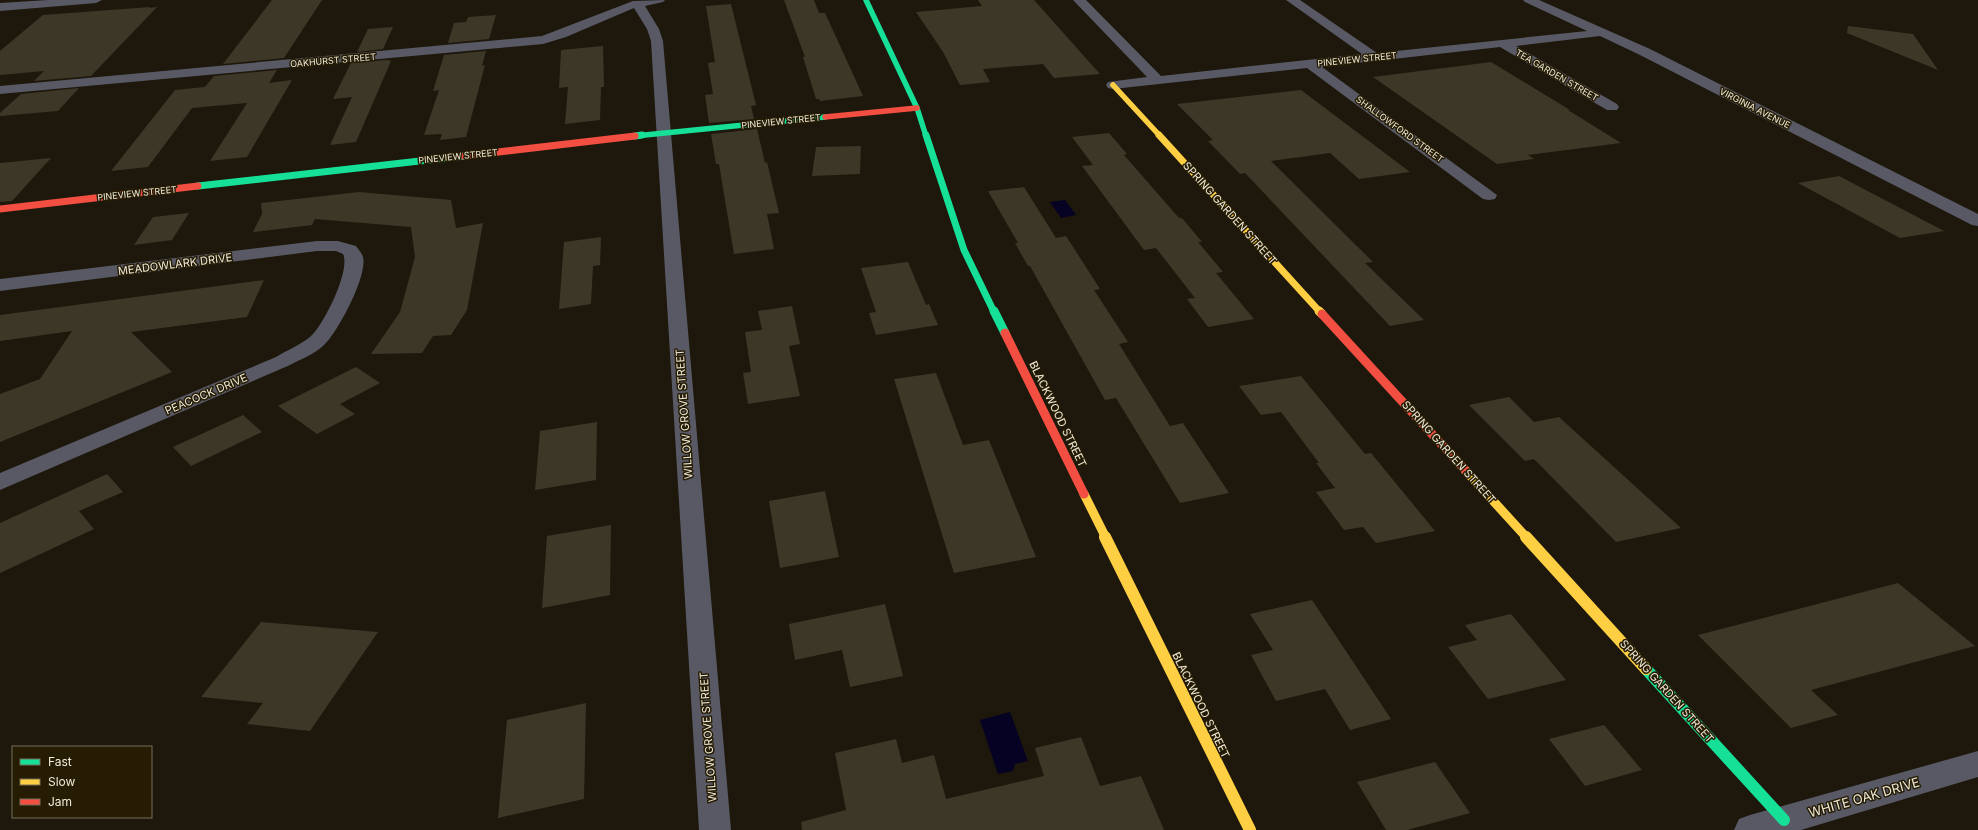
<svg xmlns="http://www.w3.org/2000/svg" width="1978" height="830" viewBox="0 0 1978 830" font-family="Inter,sans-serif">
<rect width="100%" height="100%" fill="#1d180b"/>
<g fill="#050224">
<path d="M1065 200 1076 215 1061 218 1050 202Z"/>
<path d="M1010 712 1028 761 1015 764 1013 771 998 774 980 720Z"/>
</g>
<g fill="#3d3728">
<path d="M272 0H322L284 58 223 64Z"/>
<path d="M784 0H814L819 13H825L863 96 820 101 819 99H816L803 57H805Z"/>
<path d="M978 0H1034L1100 74 1054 78 1043 64 983 69 990 82 960 85 943 52 916 12 982 6Z"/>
<path d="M731 4 756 105 751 106 754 119 709 123 705 95 713 94 708 63 715 62 706 6Z"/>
<path d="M150 7 149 8 157 7 91 76 34 81 44 71 0 75V51L43 15Z"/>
<path d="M496 15 489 39 448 43 454 23 466 22 468 17Z"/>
<path d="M1848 26 1913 34 1938 70 1847 33Z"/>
<path d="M393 27 383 49 357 52 368 29Z"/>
<path d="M603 46 604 87H601L600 120 565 124 568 87 559 88 561 50Z"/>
<path d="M486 51 482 66 485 65 466 137 440 140 442 134 424 135 439 90 433 91 444 55Z"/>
<path d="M387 60 391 61 356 142 330 145 352 97 333 99 351 63Z"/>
<path d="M1491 62 1570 110H1568L1621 143 1528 155 1534 159 1497 164 1373 77Z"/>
<path d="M277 70 269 83 292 80 247 157 210 161 247 103 192 108 148 167 111 171 175 90 205 87 214 76Z"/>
<path d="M79 88 58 111 0 116V113L21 94Z"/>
<path d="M1301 90 1410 172 1359 179 1330 153 1271 161 1373 262 1365 263 1424 320 1390 326 1245 173 1240 174 1208 141 1213 140 1177 104Z"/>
<path d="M757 129 765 163 767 162 779 213 767 214 774 249 734 254 719 164H716L711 134Z"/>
<path d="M1109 133 1127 154 1124 155 1179 218H1182L1202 242H1198L1223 272 1216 273 1254 319 1208 327 1187 299 1195 298 1156 248 1144 250 1082 166 1093 165 1072 137Z"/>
<path d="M861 146 860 174 812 176 816 147Z"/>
<path d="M51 158 12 201 0 202V163Z"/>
<path d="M1839 176 1944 231 1900 238 1798 183Z"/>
<path d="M1024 187 1056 238 1066 236 1100 289 1094 290 1128 342 1119 344 1170 426 1183 423 1229 493 1180 503 1116 398 1105 400 1030 266H1028L1015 243H1018L988 191Z"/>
<path d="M359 192 451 200 456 228 483 223 467 310 451 335 433 336 422 353 371 354 400 312 415 257 411 227 315 219 312 225 253 232 262 214 261 203Z"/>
<path d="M189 213 172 240 134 245 153 217Z"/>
<path d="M601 237 600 265 593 266 591 304 559 309 564 242Z"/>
<path d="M908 262 926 305 929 304 938 325 876 335 869 313 876 312 861 268Z"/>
<path d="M264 280 247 317 131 332 172 372 0 442V394L40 379 72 331 0 341V315Z"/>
<path d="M792 306 800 344 789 346 800 396 748 404 743 373 751 372 745 332 762 330 758 311Z"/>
<path d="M356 367 380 383 340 404 355 414 317 434 278 406Z"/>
<path d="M936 373 963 445 989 440 1036 557 954 573 894 379Z"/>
<path d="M1301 376 1365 454 1371 453 1435 531 1376 543 1363 527 1344 530 1316 492 1335 488 1316 463H1319L1281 412 1261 415 1239 386Z"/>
<path d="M1509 397 1534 422 1559 417 1681 528 1616 542 1534 459 1525 461 1469 405Z"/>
<path d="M243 415 262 432 191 466 173 447Z"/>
<path d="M597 422 596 480 535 490 540 431Z"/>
<path d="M107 474 123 492 79 511 94 529 0 573V523Z"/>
<path d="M825 491 839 557 780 568 769 501Z"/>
<path d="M611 525 610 595 542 608 547 536Z"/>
<path d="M1898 583 1975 646 1811 690 1838 715 1791 728 1698 635Z"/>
<path d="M1312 600 1391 719 1350 730 1325 689 1276 701 1251 655 1273 650 1250 614Z"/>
<path d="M885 604 903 676 850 687 842 650 795 660 789 624Z"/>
<path d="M1511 614 1566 680 1488 699 1448 647 1477 640 1465 625Z"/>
<path d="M261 622 378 632 310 731 247 724 263 703 201 697Z"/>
<path d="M586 703 584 799 498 818 507 720Z"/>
<path d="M1604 725 1642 770 1585 786 1549 739Z"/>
<path d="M1081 737 1100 786 1141 776 1164 830H802L801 822 846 810 835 753 896 739 902 763 934 755 946 799 1044 776 1035 748Z"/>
<path d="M1435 762 1470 813 1407 830H1386L1357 782Z"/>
</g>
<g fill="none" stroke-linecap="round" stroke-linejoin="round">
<g fill="#585965" fill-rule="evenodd">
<path d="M48 0H102L96 3 0 11V3Z"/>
<path d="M665 0 663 2 645 6 659 29 663 41 731 830H699L651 41 647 29 634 8 566 37 543 44 0 94V86L542 36 633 1Z"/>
<path d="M1073 0H1086L1161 76 1362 54 1286 0H1300L1377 53 1587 31 1525 2 1523 0H1539L1650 49 1978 214V226L1972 225 1640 55 1600 36 1516 46 1617 104 1619 107 1617 110H1607L1500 47 1322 67 1497 195 1495 199 1489 200 1483 199 1307 68 1113 89 1108 88 1106 85 1108 82 1147 77Z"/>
<path d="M317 241H338L356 246C358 249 362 253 363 257 368 275 338 332 324 345 315 354 301 359 290 365L0 490V473L276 357C287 350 301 345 311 336 324 324 351 270 343 254L336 251H317L0 291V279Z"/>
<path d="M1978 751V777L1801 830H1734L1739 819 1750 815Z"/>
</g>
<g stroke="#16e098" stroke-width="5.5">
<path d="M866 0 917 108 926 136"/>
<path d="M635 136 825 117"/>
</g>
<g stroke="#16e098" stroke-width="7">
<path d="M926 135 964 250 994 312"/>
<path d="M635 136 642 135"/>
<path d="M198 186 464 156"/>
</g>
<path stroke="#16e098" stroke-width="9" d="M994 311 1005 333"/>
<path stroke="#16e098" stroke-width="12" d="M1646 669 1784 820"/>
<path stroke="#ffcf43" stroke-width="5.5" d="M1113 85 1160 136"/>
<path stroke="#ffcf43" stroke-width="7" d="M1159 135 1320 312"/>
<g stroke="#ffcf43" stroke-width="9">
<path d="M1319 311 1322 314"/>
<path d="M1465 470 1527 538"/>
<path d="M1084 494 1106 538"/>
</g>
<g stroke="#ffcf43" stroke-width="12">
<path d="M1105 537 1250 830"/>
<path d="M1526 537 1646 669"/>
</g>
<g stroke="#f24e42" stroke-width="5.5">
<path d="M825 117 917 108"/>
<path d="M632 136H635"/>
</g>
<g stroke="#f24e42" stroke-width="7">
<path d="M464 156 635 136"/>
<path d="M0 209 198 186"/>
</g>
<g stroke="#f24e42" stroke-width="9">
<path d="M1322 314 1465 470"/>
<path d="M1005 333 1084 494"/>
</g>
</g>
<g text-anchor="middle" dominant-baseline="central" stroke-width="3" stroke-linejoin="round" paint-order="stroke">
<g font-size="9" fill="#efe9d9" stroke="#251c03">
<text transform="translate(1357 59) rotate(-6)">PINEVIEW STREET</text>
<text transform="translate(333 60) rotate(-5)">OAKHURST STREET</text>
<text transform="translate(1557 75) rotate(30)">TEA GARDEN STREET</text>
<text transform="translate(1755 108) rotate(27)">VIRGINIA AVENUE</text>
<text transform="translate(781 121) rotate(-6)">PINEVIEW STREET</text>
<text transform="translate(1400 129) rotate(36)">SHALLOWFORD STREET</text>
<text transform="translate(458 156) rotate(-6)">PINEVIEW STREET</text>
<text transform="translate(137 193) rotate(-6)">PINEVIEW STREET</text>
</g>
<g font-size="11" fill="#efe9d9" stroke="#251c03">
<text transform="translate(1230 213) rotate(48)">SPRING GARDEN STREET</text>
<text transform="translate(175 264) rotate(-7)">MEADOWLARK DRIVE</text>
<text transform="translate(206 394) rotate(-23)">PEACOCK DRIVE</text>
<text transform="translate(684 414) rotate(-94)">WILLOW GROVE STREET</text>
<text transform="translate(1058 414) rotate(64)">BLACKWOOD STREET</text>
<text transform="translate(1449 452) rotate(48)">SPRING GARDEN STREET</text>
<text transform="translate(1667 691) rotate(48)">SPRING GARDEN STREET</text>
<text transform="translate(1201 705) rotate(64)">BLACKWOOD STREET</text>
<text transform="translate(708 737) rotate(-94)">WILLOW GROVE STREET</text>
</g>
<g font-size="13" fill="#efe9d9" stroke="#251c03">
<text transform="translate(1864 797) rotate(-16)">WHITE OAK DRIVE</text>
</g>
</g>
<rect x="12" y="746" width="140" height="72" fill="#251c03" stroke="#766e59"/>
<rect x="20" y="759" width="20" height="6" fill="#16e098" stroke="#766e59"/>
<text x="48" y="766" font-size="12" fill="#efe9d9">Fast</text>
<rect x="20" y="779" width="20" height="6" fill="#ffcf43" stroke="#766e59"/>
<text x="48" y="786" font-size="12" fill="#efe9d9">Slow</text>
<rect x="20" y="799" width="20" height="6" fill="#f24e42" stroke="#766e59"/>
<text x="48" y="806" font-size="12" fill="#efe9d9">Jam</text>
</svg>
